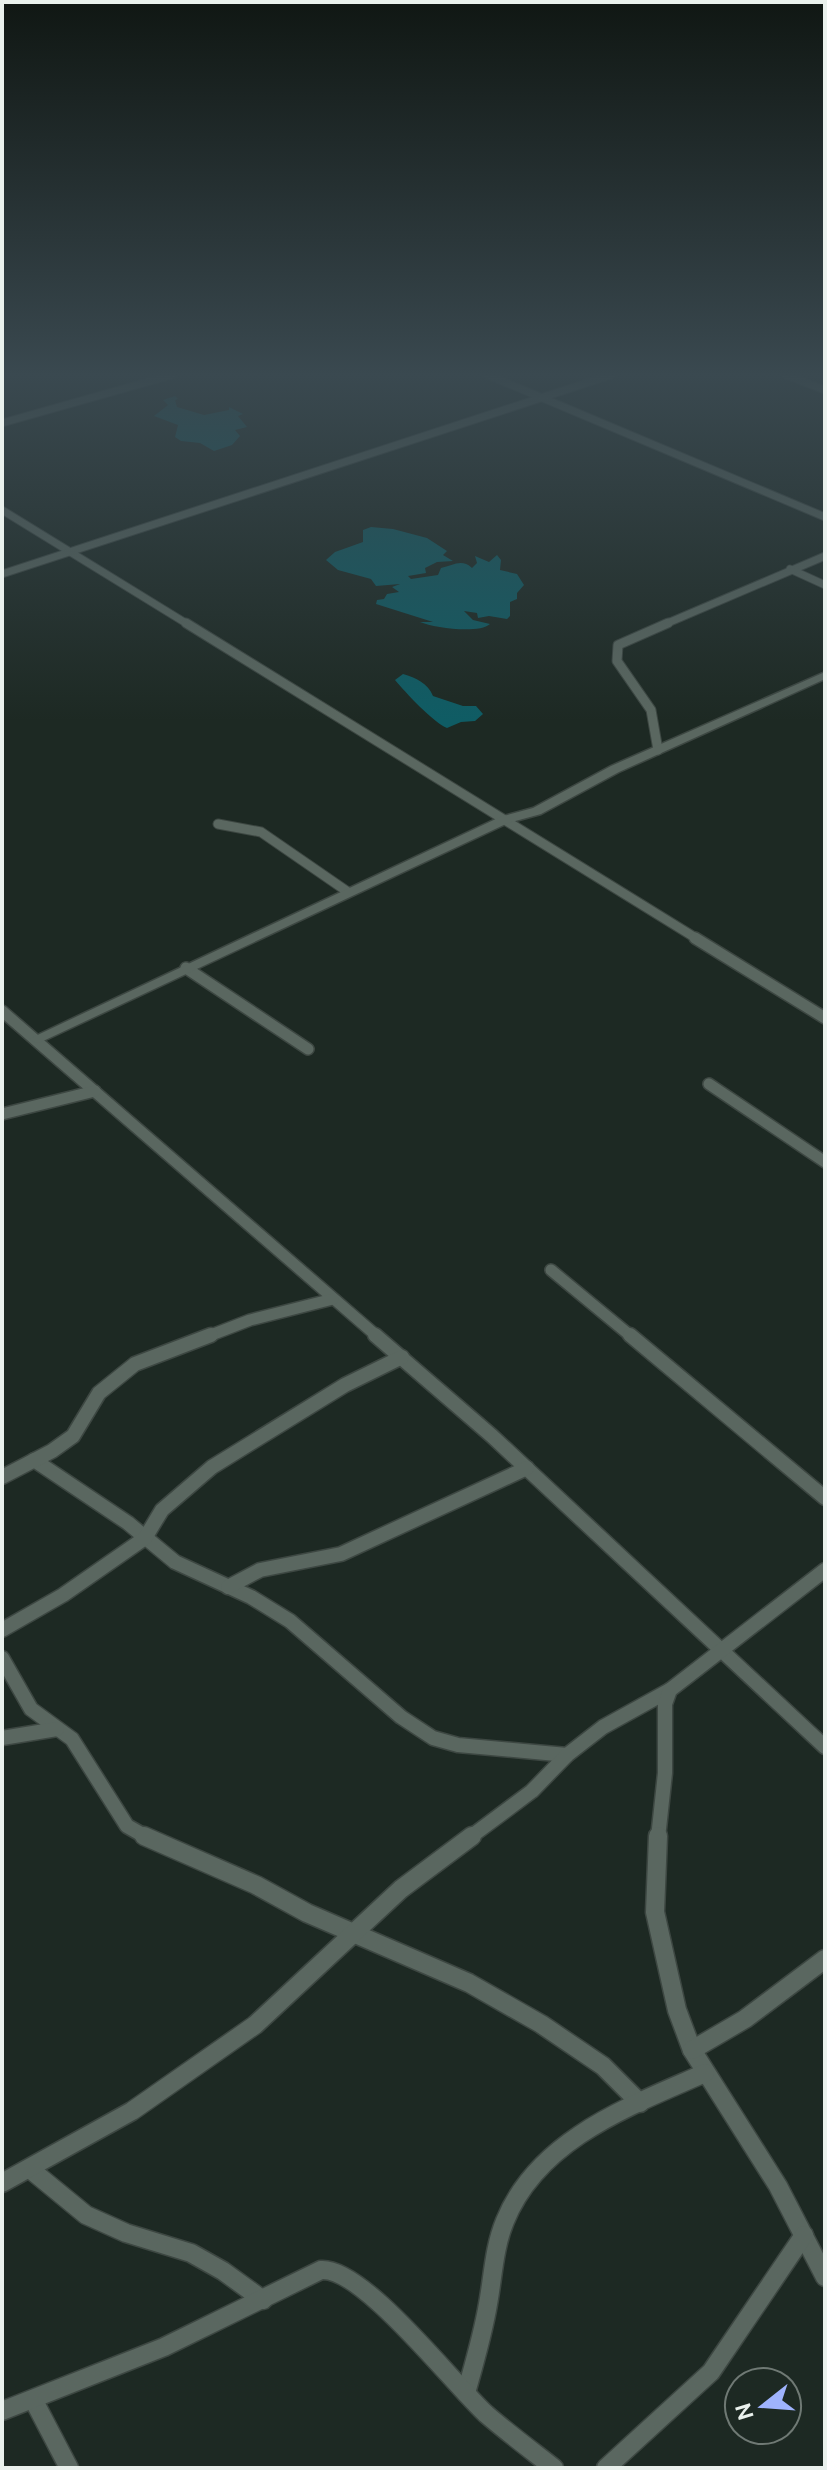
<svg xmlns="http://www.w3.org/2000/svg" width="827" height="2470" viewBox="0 0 827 2470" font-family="Ubuntu,sans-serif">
<rect width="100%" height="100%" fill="#1d2923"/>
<g fill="#0f5c64">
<path d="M175 396 178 399 175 400 177 407 204 415 229 410V407L243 414 238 416 247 427 235 430 240 436 232 445 214 451 200 443 181 441 175 437 178 425 154 416 168 405 163 400Z"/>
<path d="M371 527 393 529 427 538 447 551 443 555 453 561 437 562 425 568 426 573 408 576 411 579 438 575 441 568C453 566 461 558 472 568L477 563 475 556 489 562 497 555 501 560 500 570 517 574 524 585 517 593V599L510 602V616L507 619 489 616 478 618 477 613 464 611 473 620 490 624C479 634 434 628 420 622H433L376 604 377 600 384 599 387 594 399 592 392 587 400 584 376 586 371 579 338 570 326 560 335 552 363 542V530Z"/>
<path d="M403 674C416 678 428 683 433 696L463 706H476L483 714 475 721 461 722 447 728C434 723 405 692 395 680Z"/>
</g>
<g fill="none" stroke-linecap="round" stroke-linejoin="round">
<defs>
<g id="street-far4">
<path d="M488 375 825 517"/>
<path d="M786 375 825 390"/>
<path d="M2 423 172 375"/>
<path d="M2 510 189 625"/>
<path d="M790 569 825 585"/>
<path d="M2 574 611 375"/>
<path d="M663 625 825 556"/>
</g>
<g id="street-far3">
<path d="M186 623 699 940"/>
<path d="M658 750 651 710 617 661 618 645 668 623"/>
<path d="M218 824 261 832 348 892"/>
</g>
<g id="street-far2">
<path d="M695 938 825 1018"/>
<path d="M186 968 308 1049"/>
<path d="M2 1011 378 1337"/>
<path d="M709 1084 825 1162"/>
<path d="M2 1114 95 1091"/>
<path d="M551 1270 632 1337"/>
<path d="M206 1337 250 1320 333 1299"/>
</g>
<g id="street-far1">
<path d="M375 1335 492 1436 825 1747"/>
<path d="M630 1335 825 1498"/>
<path d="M34 1460 128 1523 175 1562 251 1597 290 1621 401 1717 433 1738 458 1745 567 1755"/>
<path d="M2 1477 52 1451 73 1436 99 1393 135 1364 211 1335"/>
<path d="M228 1587 260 1570 341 1554 527 1468"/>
<path d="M2 1630 63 1595 145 1538 162 1510 212 1467 345 1385 402 1357"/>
<path d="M2 1658 31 1709 72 1739 127 1826 148 1838"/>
<path d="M2 1738 57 1729"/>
<path d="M469 1838 532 1791 567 1755 603 1727 670 1690"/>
<path d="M658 1838 665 1773V1704L670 1690 825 1570"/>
</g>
<g id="street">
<path d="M144 1836 256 1885 307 1913 469 1983 541 2024 603 2066 640 2103"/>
<path d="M658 1836 655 1912 677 2010 692 2050 778 2186 825 2277"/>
<path d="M692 2050 745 2019 825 1959"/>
<path d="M30 2169 86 2215 126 2233 191 2253 223 2271 263 2300"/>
<path d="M2 2183 132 2111 255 2025 401 1889 472 1836"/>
<path d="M466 2393C474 2364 483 2334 488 2304 493 2277 494 2247 505 2221 538 2139 630 2106 705 2073"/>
<path d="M34 2401 69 2468"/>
<path d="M2 2411 164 2347 321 2270C362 2266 454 2385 486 2414 508 2433 531 2450 554 2468"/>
<path d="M606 2468 711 2372 804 2235"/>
</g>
<path id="secondary" d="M825 672V679L619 772 541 814 508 823 41 1042 36 1043 29 1039 500 817 533 808 611 766Z"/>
</defs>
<use href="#street-far4" stroke="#3d4742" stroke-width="9"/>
<use href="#street-far3" stroke="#3d4742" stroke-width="11"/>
<use href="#street-far2" stroke="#3d4742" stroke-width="14"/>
<use href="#street-far1" stroke="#3d4742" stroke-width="17"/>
<use href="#street" stroke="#3d4742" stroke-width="21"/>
<use href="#secondary" stroke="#3d4742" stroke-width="3"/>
<use href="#street-far4" stroke="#5a6760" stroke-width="7"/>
<use href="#street-far3" stroke="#5a6760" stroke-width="9"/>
<use href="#street-far2" stroke="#5a6760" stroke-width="11"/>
<use href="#street-far1" stroke="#5a6760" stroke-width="14"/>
<use href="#street" stroke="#5a6760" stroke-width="18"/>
<use href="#secondary" fill="#5a6760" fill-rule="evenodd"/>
</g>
<linearGradient id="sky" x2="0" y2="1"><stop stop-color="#101713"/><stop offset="0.52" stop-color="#3a4950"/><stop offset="1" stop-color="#3a4950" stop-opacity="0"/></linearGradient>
<rect width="827" height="721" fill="url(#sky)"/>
<rect width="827" height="2470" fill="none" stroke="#eaf1ed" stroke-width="8"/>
<g transform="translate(763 2406) rotate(253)"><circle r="38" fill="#1d2923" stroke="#6f7974" stroke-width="2"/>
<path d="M0-6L14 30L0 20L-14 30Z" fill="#9fb3fd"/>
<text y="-12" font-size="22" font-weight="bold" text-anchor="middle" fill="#eaf1ed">N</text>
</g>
</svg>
